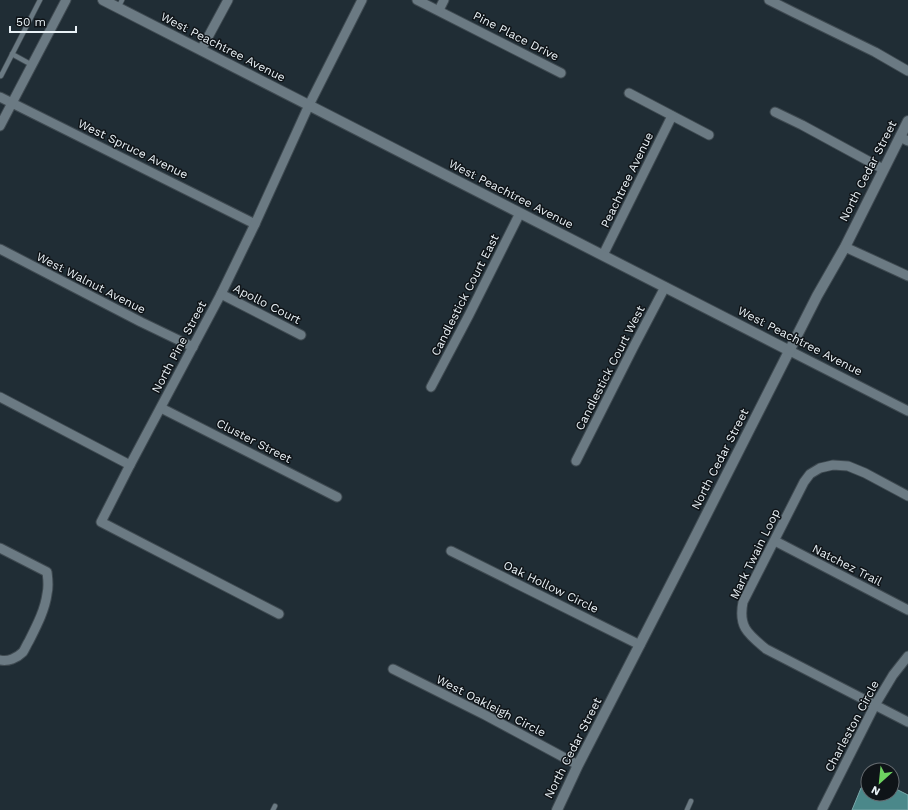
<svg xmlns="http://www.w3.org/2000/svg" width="908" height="810" viewBox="0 0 908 810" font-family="'Work Sans',sans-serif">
<rect width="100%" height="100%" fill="#202d35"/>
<path fill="#4b888a" stroke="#7aa8aa" d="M868 781V794H892V787L908 795V810H852L861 788Z"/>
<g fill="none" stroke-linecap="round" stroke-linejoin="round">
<defs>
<g id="service">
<path d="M118 8 122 0"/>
<path d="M12 54 32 65"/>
<path d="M0 75 1 76 40 0"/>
<path d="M273 810 275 806"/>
<path d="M687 810 691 801"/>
</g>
<g id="minor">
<path d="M417 0 561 73"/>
<path d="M769 0 793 12 875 52 908 71"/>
<path d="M439 10 444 0"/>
<path d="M201 50 228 0"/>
<path d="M629 93 709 135"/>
<path d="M0 97 255 224"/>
<path d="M775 112 802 125 883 169"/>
<path d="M0 126 66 0"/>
<path d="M900 137 908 141"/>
<path d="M845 247 908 276"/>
<path d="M0 249 141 322 193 347"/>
<path d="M603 255 672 116"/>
<path d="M221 294 301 335"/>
<path d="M790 351 908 411"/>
<path d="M431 387 469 315 520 213"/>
<path d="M0 397 130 465"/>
<path d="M161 408 337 497"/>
<path d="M576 461 633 348 665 287"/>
<path d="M908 496 865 473 848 466 833 465 820 468 810 474 804 482 743 602C738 627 748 634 766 649L908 722"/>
<path d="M775 541 908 610"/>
<path d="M0 548 47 572C48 580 49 586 47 594 45 610 36 627 29 641 27 644 25 649 23 652 17 658 8 662 0 660"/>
<path d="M451 551 640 645"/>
<path d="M279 614 101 522 130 465 221 294 255 224 309 105 362 0"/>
<path d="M393 669 485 715 578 765"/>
<path d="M822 810 875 705 893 675 908 656"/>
</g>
<g id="tertiary">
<path d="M103 0 790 351"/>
<path d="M557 810 578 765 690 547 817 296 845 247 908 121"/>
</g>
</defs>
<use href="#service" stroke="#3f4a51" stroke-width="6"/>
<use href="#minor" stroke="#3f4a51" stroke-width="11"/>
<use href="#tertiary" stroke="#3f4a51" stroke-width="12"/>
<use href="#service" stroke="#6b7a83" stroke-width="4.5"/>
<use href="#minor" stroke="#6b7a83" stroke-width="9"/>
<use href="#tertiary" stroke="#6b7a83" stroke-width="10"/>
</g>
<g text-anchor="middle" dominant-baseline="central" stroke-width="3" stroke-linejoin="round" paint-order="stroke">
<g font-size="12" fill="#e9f1f6" stroke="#0f1418">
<text transform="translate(516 36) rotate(27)">Pine Place Drive</text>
<text transform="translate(223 47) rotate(27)">West Peachtree Avenue</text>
<text transform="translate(133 149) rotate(26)">West Spruce Avenue</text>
<text transform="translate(868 171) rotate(-63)">North Cedar Street</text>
<text transform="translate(627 180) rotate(-64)">Peachtree Avenue</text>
<text transform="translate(511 194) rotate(27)">West Peachtree Avenue</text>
<text transform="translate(91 283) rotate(27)">West Walnut Avenue</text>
<text transform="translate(465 295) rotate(-63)">Candlestick Court East</text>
<text transform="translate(267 304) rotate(27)">Apollo Court</text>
<text transform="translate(800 341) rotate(27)">West Peachtree Avenue</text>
<text transform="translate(179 347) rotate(-62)">North Pine Street</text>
<text transform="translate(610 368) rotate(-63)">Candlestick Court West</text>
<text transform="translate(254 441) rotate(27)">Cluster Street</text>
<text transform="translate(720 459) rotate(-63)">North Cedar Street</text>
<text transform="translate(755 554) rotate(-64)">Mark Twain Loop</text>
<text transform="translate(847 565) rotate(27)">Natchez Trail</text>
<text transform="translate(551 587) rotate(26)">Oak Hollow Circle</text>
<text transform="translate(491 706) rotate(27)">West Oakleigh Circle</text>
<text transform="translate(852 726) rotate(-62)">Charleston Circle</text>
<text transform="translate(573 748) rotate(-63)">North Cedar Street</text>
</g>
</g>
<g transform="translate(880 782) rotate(207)"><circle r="19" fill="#0f1418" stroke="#666c71"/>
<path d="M0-3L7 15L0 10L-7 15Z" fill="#6ed360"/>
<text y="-6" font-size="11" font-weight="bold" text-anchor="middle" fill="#e9f1f6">N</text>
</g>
<path d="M10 26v6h66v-6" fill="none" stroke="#e9f1f6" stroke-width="2"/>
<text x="16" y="26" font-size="12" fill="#e9f1f6" stroke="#0f1418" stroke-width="3" paint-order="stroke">50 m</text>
</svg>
